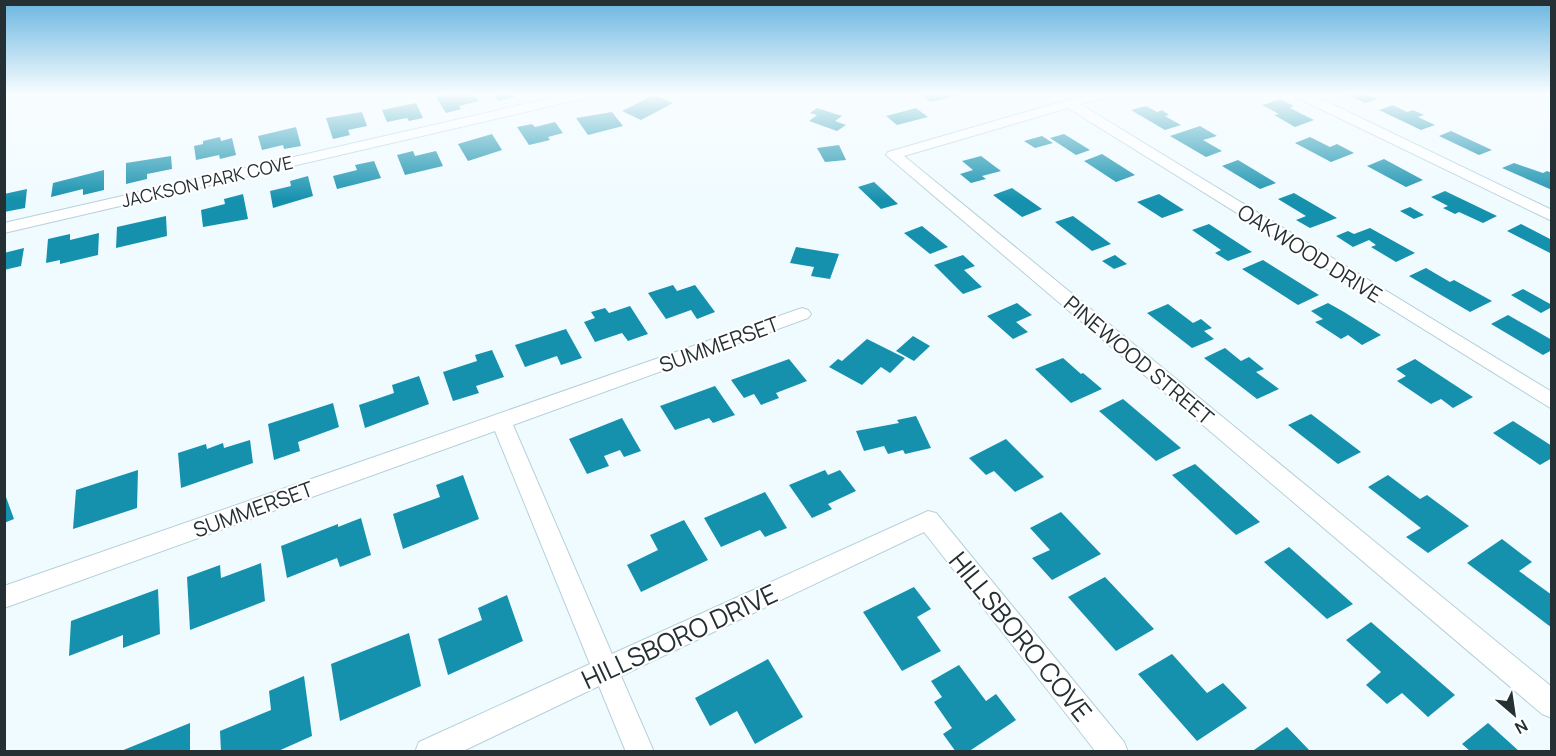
<svg xmlns="http://www.w3.org/2000/svg" width="1556" height="756" viewBox="0 0 1556 756" font-family="Manrope,sans-serif">
<rect width="100%" height="100%" fill="#f0fbff"/>
<g fill="#1591ae">
<path d="M449 94H474L479 101 459 106 461 109 446 113 436 97Z"/>
<path d="M494 94H513L515 97 498 101Z"/>
<path d="M921 94H960L961 95 930 102Z"/>
<path d="M1345 94H1367L1378 99 1365 103Z"/>
<path d="M654 95 673 103 641 120 622 111Z"/>
<path d="M1280 99 1294 106 1290 108 1314 120 1295 127 1274 115 1279 114 1262 105Z"/>
<path d="M416 103 423 118 409 121 407 118 387 122 382 110Z"/>
<path d="M1393 105 1407 112 1413 110 1424 115 1418 117 1435 125 1421 130 1379 110Z"/>
<path d="M1146 106 1157 112 1162 110 1169 115 1165 116 1181 125 1165 130 1131 110Z"/>
<path d="M817 108 842 116 835 121 846 125 837 131 809 121 817 115 810 113Z"/>
<path d="M916 108 928 117 897 125 886 116Z"/>
<path d="M362 112 367 126 348 130 350 135 333 139 326 118Z"/>
<path d="M612 112 623 126 588 135 576 118Z"/>
<path d="M555 122 563 133 548 137 550 140 529 145 517 127 532 124 535 127Z"/>
<path d="M1200 126 1217 136 1203 140 1222 151 1206 157 1170 136Z"/>
<path d="M296 127 301 146 284 149 283 145 262 150 258 136Z"/>
<path d="M1451 131 1492 150 1479 155 1439 136Z"/>
<path d="M492 134 502 150 468 161 458 144Z"/>
<path d="M1064 134 1090 150 1076 155 1050 138Z"/>
<path d="M1042 136 1053 143 1035 148 1024 141Z"/>
<path d="M220 137 221 141 232 138 236 155 220 159 219 155 196 160 194 146 203 144V141Z"/>
<path d="M1310 137 1330 147 1337 144 1354 153 1331 162 1295 143Z"/>
<path d="M839 145 846 160 825 162 817 148Z"/>
<path d="M413 151 415 156 436 151 443 166 405 175 397 155Z"/>
<path d="M1102 154 1135 175 1116 182 1084 161Z"/>
<path d="M171 156 172 169 147 174V179L126 184V163Z"/>
<path d="M981 156 1001 171 982 176 986 179 971 183 960 174 973 170 962 161Z"/>
<path d="M1384 159 1423 180 1406 187 1367 166Z"/>
<path d="M1238 160 1276 183 1260 189 1222 166Z"/>
<path d="M374 161 381 178 337 189 333 176 357 170 355 165Z"/>
<path d="M1514 163 1543 173 1547 171 1552 173V190L1502 168Z"/>
<path d="M104 170V190L83 195V189L51 197 53 183Z"/>
<path d="M308 176 313 196 273 208 270 191 291 186 290 181Z"/>
<path d="M874 182 898 204 881 209 858 187Z"/>
<path d="M1012 188 1042 209 1022 217 993 195Z"/>
<path d="M27 189 25 208 4 212V194Z"/>
<path d="M1445 191 1497 216 1483 223 1459 212 1455 214 1443 208 1448 206 1431 197Z"/>
<path d="M1294 193 1337 218 1310 228 1296 220 1306 216 1278 199Z"/>
<path d="M243 194 248 219 203 227 201 210 225 204 224 199Z"/>
<path d="M1159 194 1184 210 1162 218 1137 202Z"/>
<path d="M1410 207 1424 215 1414 219 1400 211Z"/>
<path d="M166 216 167 236 116 248 117 227Z"/>
<path d="M1073 216 1111 244 1092 251 1055 222Z"/>
<path d="M1209 224 1252 252 1228 261 1215 253 1221 250 1192 230Z"/>
<path d="M1521 224 1552 240V254L1507 231Z"/>
<path d="M922 226 948 247 930 254 904 233Z"/>
<path d="M1370 228 1415 253 1396 262 1371 247 1376 245 1369 240 1353 247 1336 236 1348 231 1354 234Z"/>
<path d="M99 233 98 255 60 264V260L46 263 48 239 70 234V240Z"/>
<path d="M796 247 839 254 830 279 811 276 814 267 790 263Z"/>
<path d="M24 248 21 266 4 270V253Z"/>
<path d="M963 255 975 266 964 270 982 287 963 294 934 265Z"/>
<path d="M1115 255 1127 264 1114 269 1102 261Z"/>
<path d="M1263 260 1319 295 1298 305 1242 269Z"/>
<path d="M1426 268 1450 282 1454 280 1492 301 1470 312 1409 276Z"/>
<path d="M673 285 677 291 695 285 715 312 697 319 691 310 666 319 648 293Z"/>
<path d="M1523 289 1552 305V307L1541 313 1511 295Z"/>
<path d="M1017 303 1032 315 1016 322 1028 332 1013 339 987 316Z"/>
<path d="M1328 303 1344 312 1381 335 1362 345 1348 335 1341 339 1315 322 1323 319 1311 311Z"/>
<path d="M1168 304 1193 323 1201 319 1212 328 1204 331 1214 339 1192 348 1147 313Z"/>
<path d="M630 306 648 334 628 341 622 333 595 342 584 322 595 318 591 312 605 308 609 313Z"/>
<path d="M1508 315 1552 340V350L1543 355 1491 324Z"/>
<path d="M566 329 582 358 561 365 557 356 525 367 515 345Z"/>
<path d="M913 336 930 346 914 361 896 351Z"/>
<path d="M867 339 905 358 890 373 881 367 862 385 829 367 838 359 842 361Z"/>
<path d="M1225 348 1241 361 1249 357 1264 369 1256 372 1279 389 1257 399 1204 358Z"/>
<path d="M492 350 504 377 476 386 479 393 453 401 443 372 477 361 475 355Z"/>
<path d="M1063 358 1081 374 1083 373 1102 389 1071 403 1035 369Z"/>
<path d="M789 359 807 381 776 393 779 398 761 405 754 394 744 398 731 380Z"/>
<path d="M1415 359 1473 397 1453 408 1441 399 1431 404 1397 381 1406 376 1396 369Z"/>
<path d="M419 376 429 404 365 428 359 405 394 393 392 385Z"/>
<path d="M715 386 735 415 713 423 709 418 675 430 660 406Z"/>
<path d="M1123 399 1181 448 1156 461 1099 411Z"/>
<path d="M333 403 339 427 298 442 300 451 274 460 268 424Z"/>
<path d="M1311 414 1361 452 1338 464 1288 425Z"/>
<path d="M916 416 931 448 905 454 903 450 888 454 884 446 864 451 856 431 899 423 897 420Z"/>
<path d="M622 418 641 451 624 457 620 450 604 456 609 466 587 474 569 439Z"/>
<path d="M1513 421 1552 446V458L1540 465 1493 433Z"/>
<path d="M1006 439 1044 477 1015 492 994 471 986 475 969 458Z"/>
<path d="M250 440 253 463 181 488 178 453 206 444 207 449 223 443 224 448Z"/>
<path d="M1195 464 1260 522 1236 535 1172 475Z"/>
<path d="M138 470 137 508 73 529 76 490Z"/>
<path d="M825 470 828 475 840 470 856 491 828 504 832 509 812 518 789 485Z"/>
<path d="M463 475 479 519 403 549 393 514 440 497 436 485Z"/>
<path d="M1388 475 1420 499 1427 495 1469 526 1428 553 1406 537 1421 528 1368 487Z"/>
<path d="M765 492 787 528 765 537 760 530 721 547 704 518Z"/>
<path d="M6 497 14 519 4 523V498Z"/>
<path d="M1061 512 1101 554 1052 580 1032 558 1050 550 1030 528Z"/>
<path d="M361 518 371 555 340 567 337 558 287 578 281 546 338 524V527Z"/>
<path d="M684 520 708 560 641 592 627 565 658 550 650 535Z"/>
<path d="M1502 539 1532 562 1519 571 1552 595V628L1467 563Z"/>
<path d="M1289 547 1353 604 1327 619 1264 562Z"/>
<path d="M261 563 265 601 190 630 187 577 220 565 221 578Z"/>
<path d="M1105 577 1154 629 1116 651 1068 597Z"/>
<path d="M914 587 931 609 917 617 941 651 902 671 863 612Z"/>
<path d="M158 589 160 634 123 648V635L69 656 71 621Z"/>
<path d="M507 595 523 641 448 675 438 639 482 620 478 608Z"/>
<path d="M1371 622 1455 695 1428 717 1402 693 1387 704 1366 685 1381 672 1346 640Z"/>
<path d="M409 633 421 686 340 721 331 664Z"/>
<path d="M1172 654 1207 693 1223 683 1247 708 1197 741 1138 674Z"/>
<path d="M768 659 803 717 755 744 737 711 710 726 695 698Z"/>
<path d="M959 665 986 701 996 694 1016 720 968 752H956L943 734 952 728 934 702 942 697 931 681Z"/>
<path d="M304 676 312 736 276 752H221L220 731 271 710 269 691Z"/>
<path d="M190 723V752H121V751Z"/>
<path d="M1488 723 1520 752H1471L1462 744Z"/>
<path d="M1287 727 1311 752H1251Z"/>
</g>
<g fill="none" stroke-linecap="round" stroke-linejoin="round">
<defs>
<g id="street">
<path d="M569 94H592L585 98 4 233V223Z"/>
<path d="M1088 94H1108L1106 97 1080 104 1552 392V409L1068 108 904 156 1552 687V718L1542 714 886 155 888 152Z"/>
<path d="M1295 94H1311L1552 210V221L1296 97Z"/>
<path d="M802 308 808 310 811 314 808 318 513 425 612 654 928 511 936 513 1124 742 1128 752H1096L924 532 621 676 654 752H626L599 686 461 752H415L419 742 590 664 495 431 4 608V586Z"/>
</g>
</defs>
<use href="#street" stroke="#b5d1da" stroke-width="2"/>
<use href="#street" fill="#fff" fill-rule="evenodd"/>
</g>
<linearGradient id="sky" x2="0" y2="1"><stop stop-color="#69b5e0"/><stop offset="0.47" stop-color="#f8fdff"/><stop offset="1" stop-color="#f8fdff" stop-opacity="0"/></linearGradient>
<rect width="1556" height="200" fill="url(#sky)"/>
<g text-anchor="middle" dominant-baseline="central" stroke-width="4.5" stroke-linejoin="round" paint-order="stroke">
<g font-size="18" fill="#253034" stroke="#fff">
<text transform="translate(207 181) rotate(-13)">JACKSON PARK COVE</text>
</g>
<g font-size="21" fill="#253034" stroke="#fff">
<text transform="translate(1310 253) rotate(32)">OAKWOOD DRIVE</text>
<text transform="translate(719 344) rotate(-20)">SUMMERSET</text>
<text transform="translate(1139 360) rotate(40)">PINEWOOD STREET</text>
<text transform="translate(253 509) rotate(-20)">SUMMERSET</text>
</g>
<g font-size="26" fill="#253034" stroke="#fff">
<text transform="translate(679 636) rotate(-25)">HILLSBORO DRIVE</text>
<text transform="translate(1021 636) rotate(51)">HILLSBORO COVE</text>
</g>
</g>
<rect width="1556" height="756" fill="none" stroke="#253034" stroke-width="12"/>
<g transform="translate(1514 714) rotate(151)" stroke="#ffffff" stroke-width="4.5" paint-order="stroke">
<path d="M0-4.5L10 22L0 15L-10 22Z" fill="#253034"/>
<text y="-9" font-size="16" font-weight="bold" text-anchor="middle" fill="#253034">N</text>
</g>
</svg>
